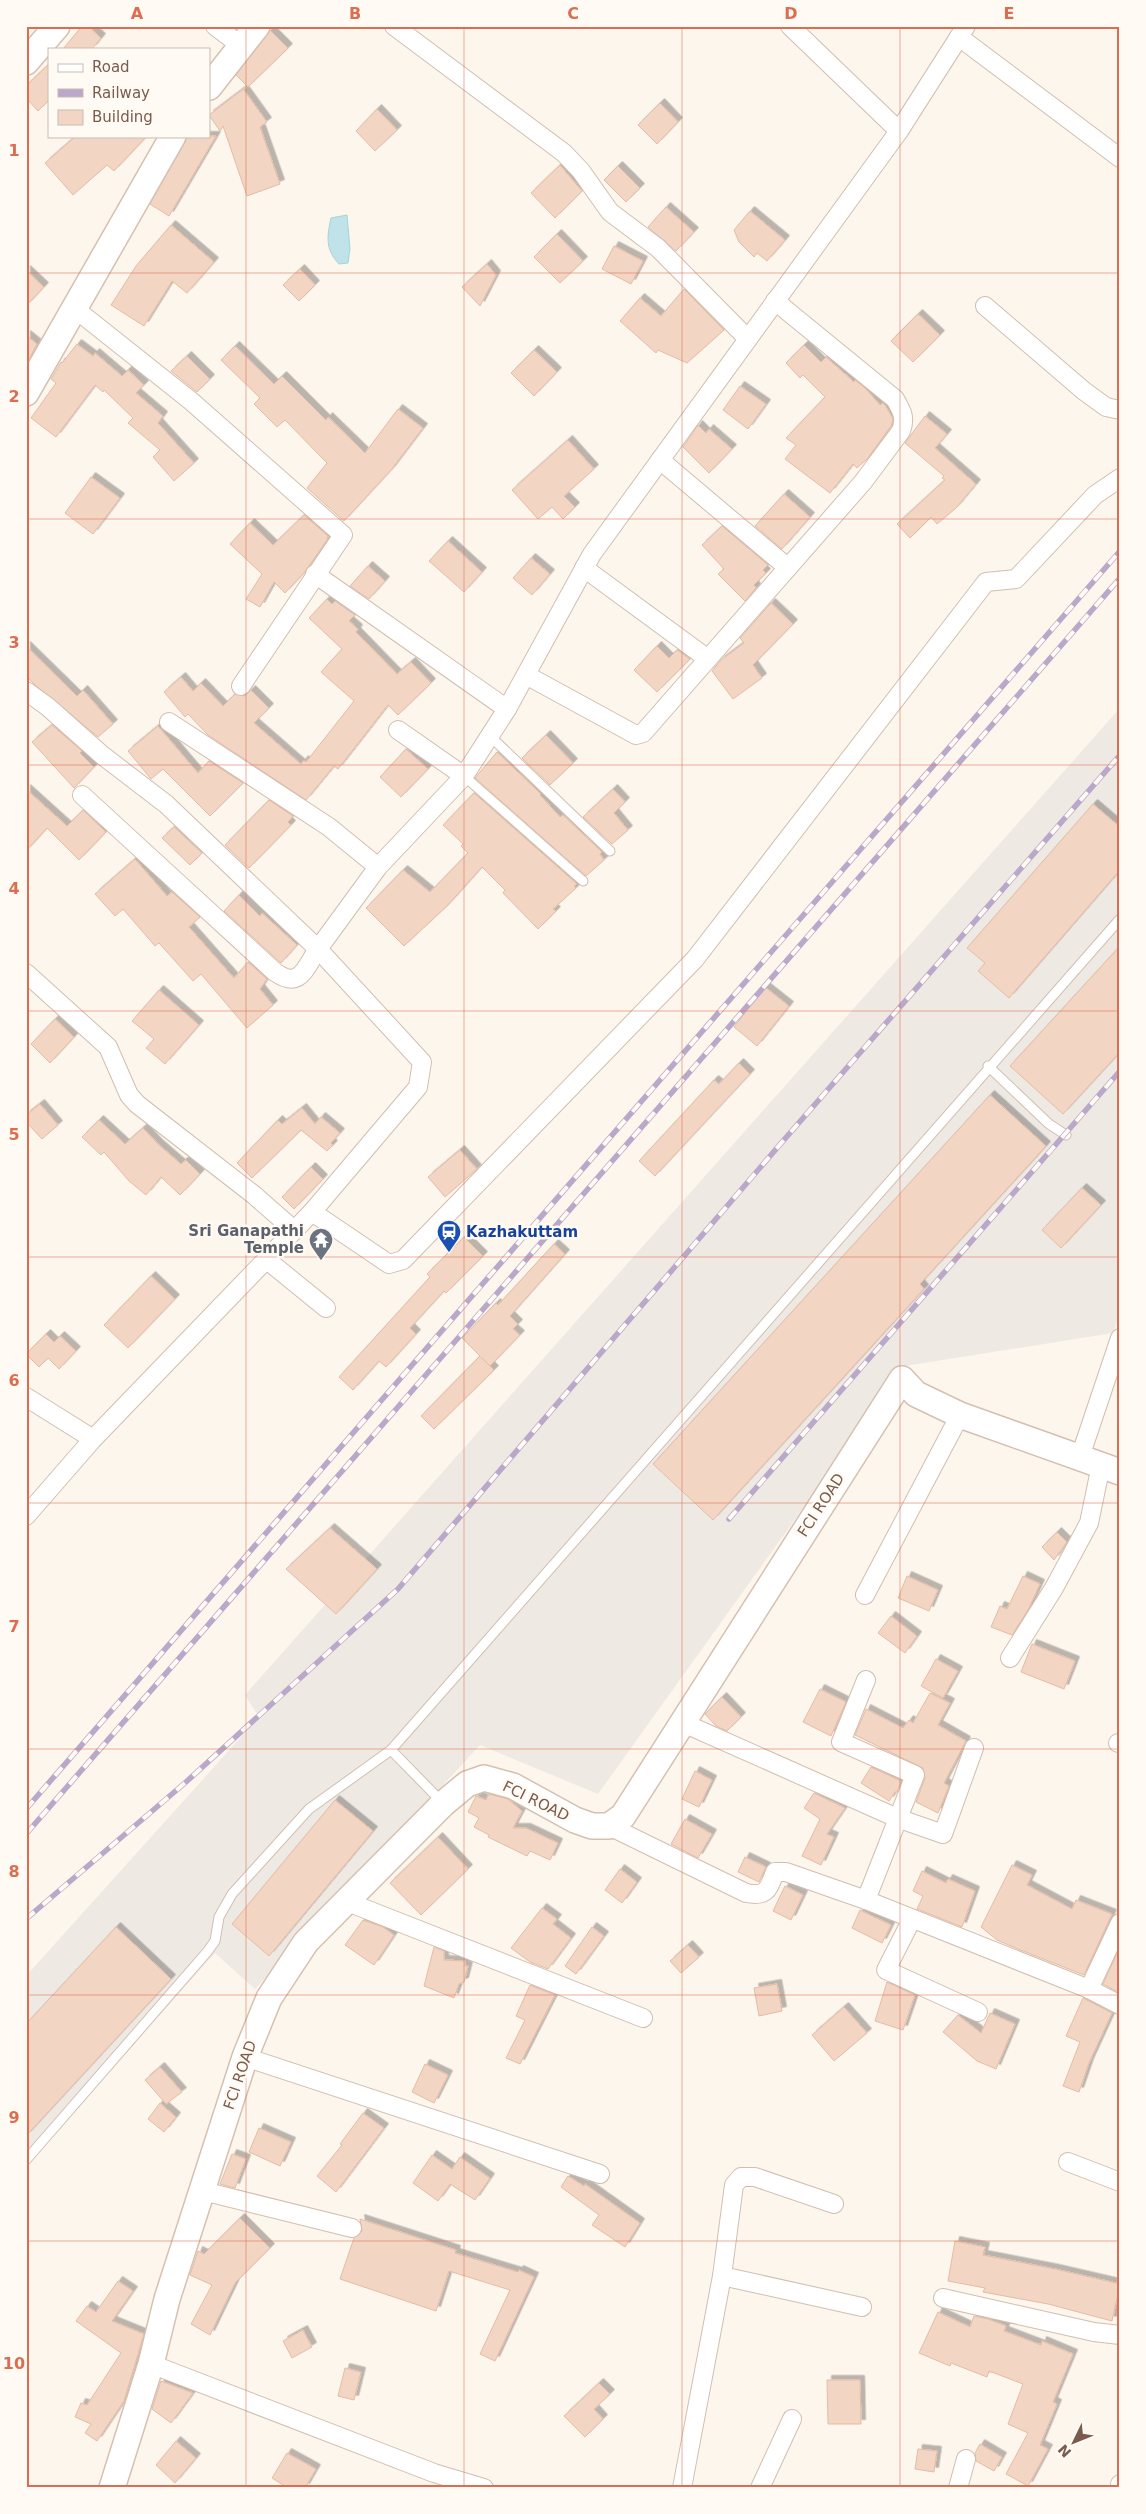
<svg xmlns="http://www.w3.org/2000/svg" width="1146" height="2514" viewBox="0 0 1146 2514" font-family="'DejaVu Sans',sans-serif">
<defs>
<filter id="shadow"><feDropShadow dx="4.5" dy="-4.5" stdDeviation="0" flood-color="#0004"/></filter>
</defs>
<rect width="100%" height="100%" fill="#fdf6ec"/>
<path fill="#efe9e4" d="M1120 708V1313L1113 1333 905 1366 598 1794 480 1745 255 1989 215 1953 26 2164V1976L259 1717 245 1695Z"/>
<path fill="#bfe3e8" stroke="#a5d3da" d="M347 215 350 249 348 263 339 264C325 249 327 237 331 218Z"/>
<g fill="#f3d5c3" stroke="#e6bba3" filter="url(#shadow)">
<path d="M82 26H88L101 38 92 49H63Z"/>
<path d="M270 30 288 48 248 87 236 75Z"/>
<path d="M49 64V100L38 111 26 98V86Z"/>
<path d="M246 87 244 90 267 122 260 127 280 184 247 196 223 126 220 131 209 115Z"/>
<path d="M660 103 678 122 657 144 638 125Z"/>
<path d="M377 109 397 130 375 151 356 131Z"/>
<path d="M76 136H147L114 171 107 165 73 195 45 163Z"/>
<path d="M187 136H216L169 216 150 204Z"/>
<path d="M560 165 582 191 555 218 531 193Z"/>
<path d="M618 166 640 188 626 202 604 180Z"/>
<path d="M666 207 694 232 676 251 648 227Z"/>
<path d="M750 211 785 240 767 261 757 253 754 257 739 242 734 230Z"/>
<path d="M171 225 214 262 187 293 172 281 144 326 111 305 136 266Z"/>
<path d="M557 234 583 261 560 283 534 257Z"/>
<path d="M614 246 643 261 631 284 602 269Z"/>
<path d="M487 264 496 275 480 306 462 287Z"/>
<path d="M300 269 315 285 299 301 283 285Z"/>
<path d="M26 270 44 287 26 306Z"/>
<path d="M684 289 724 330 687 363 658 350 656 353 620 321 640 298 661 316Z"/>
<path d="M918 314 940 335 913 362 891 341Z"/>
<path d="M26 335 37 344 28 361 26 360Z"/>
<path d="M77 344 93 356 95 353 122 376 128 370 144 385 136 393 163 416 158 423 194 463 174 481 153 457 160 450 128 423 133 418 104 390 103 392 95 385 56 437 31 418 56 383 51 379 61 362 62 363Z"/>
<path d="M804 345 821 362 826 357 854 382 855 380 866 389 880 405 883 403 885 405 893 419 891 426 867 459 857 468 853 464 830 493 785 459 796 445 786 438 825 397 803 375 800 378 786 363Z"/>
<path d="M235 346 274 384 282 376 326 420 328 417 365 453 398 409 423 428 391 470 344 521 307 488 327 463 285 420 277 427 254 404 260 398 221 360Z"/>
<path d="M534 350 557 372 534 396 511 373Z"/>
<path d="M187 356 210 379 197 392 171 371Z"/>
<path d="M740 386 766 404 748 429 723 410Z"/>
<path d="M925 416 947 434 935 448 976 484 956 508 937 524 931 517 910 538 897 524 945 480 942 478 944 476 905 443Z"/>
<path d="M698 425 706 433 709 429 732 449 709 473 683 447Z"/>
<path d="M568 440 594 469 564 496 575 507 563 519 552 507 538 519 512 490Z"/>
<path d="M91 477 120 498 93 534 65 513Z"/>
<path d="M784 494 810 517 782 549 755 526Z"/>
<path d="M304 515 328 536 327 540 304 573 285 593 274 582 260 607 246 599 262 574 230 544 250 523 273 545Z"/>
<path d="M722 526 768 565 763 570 766 573 754 585 756 588 745 601 718 574 724 569 702 545Z"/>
<path d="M448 541 482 572 464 592 429 561Z"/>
<path d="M531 558 550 574 532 595 513 578Z"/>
<path d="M368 566 385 581 369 599 350 586Z"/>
<path d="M327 599 332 604 335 601 355 615 349 621 358 629 356 632 397 674 411 662 431 683 398 715 388 705 338 769 334 766 306 800 208 735 188 714 185 717 164 692 181 677 193 691 201 683 223 706 235 694 245 696 251 690 269 708 254 723 301 764 304 760 306 762 354 701 321 672 342 649 309 618Z"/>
<path d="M771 603 793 624 753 665 762 678 733 699 712 671 721 660 744 643 740 638Z"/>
<path d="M26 646 77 696 83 690 113 724 98 737 34 684 26 676Z"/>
<path d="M657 646 669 658 677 650 690 659 657 692 634 670Z"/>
<path d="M52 725 82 751 80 753 94 767 74 788 32 742Z"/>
<path d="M158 726 198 773 209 761 243 783 210 816 163 769 151 779 128 751Z"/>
<path d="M546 735 573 763 550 785 522 758Z"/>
<path d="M406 749 428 769 401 797 380 777Z"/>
<path d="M497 752 541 794 540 795 560 817 563 815 602 852 600 854 604 860 586 876 475 778Z"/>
<path d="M26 789 67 826 83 810 106 832 79 860 47 828 26 851Z"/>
<path d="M613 789 625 802 614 813 628 830 612 844 583 817Z"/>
<path d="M474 793 577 884 574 886 576 888 553 909 556 911 538 929 503 893 505 890 482 867 447 906 404 946 366 908 403 870 430 892 468 853 461 846 463 844 443 825Z"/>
<path d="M269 800 293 816 288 822 291 825 249 868 225 845Z"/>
<path d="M1093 804 1120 827V870L1009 998 978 971 985 963 967 948Z"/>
<path d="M174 827 202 853 190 865 162 838Z"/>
<path d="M135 859 167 896 172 892 200 917 189 927 234 978 248 962 267 979 260 989 273 1005 247 1028 201 974 193 981 159 943 155 946 123 909 115 916 95 894Z"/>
<path d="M239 895 260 916 262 913 297 945 281 963 224 911Z"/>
<path d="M1120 946V1052L1063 1114 1010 1066Z"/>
<path d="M765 987 789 1006 757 1046 734 1027Z"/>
<path d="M159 990 199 1025 165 1064 146 1048 154 1039 132 1021Z"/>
<path d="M55 1019 74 1037 50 1063 31 1044Z"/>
<path d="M739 1063 750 1074 655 1176 639 1161 714 1080 719 1084Z"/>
<path d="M990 1095 1046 1146 920 1284 924 1289 713 1520 653 1464Z"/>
<path d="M40 1104 58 1125 42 1139 26 1122V1115Z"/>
<path d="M302 1108 315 1124 321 1117 340 1133 331 1143 333 1145 327 1151 301 1130 252 1178 237 1163 278 1120 282 1124Z"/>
<path d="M99 1120 125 1144 143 1128 158 1144 181 1164 186 1160 200 1174 180 1195 161 1177 146 1195 129 1181 104 1152 101 1155 82 1137Z"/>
<path d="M460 1150 477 1169 445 1197 428 1177Z"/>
<path d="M311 1167 323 1179 294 1209 282 1197Z"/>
<path d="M1082 1188 1101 1205 1061 1248 1042 1230Z"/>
<path d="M464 1237 483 1256 446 1293 444 1291 410 1328 416 1334 386 1367 379 1361 353 1390 339 1377 430 1277 427 1274Z"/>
<path d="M554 1244 565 1254 510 1316 518 1324 513 1329 520 1335 490 1366 481 1357 494 1370 434 1429 421 1416 480 1356 462 1338 496 1303 498 1305Z"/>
<path d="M151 1276 175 1299 128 1348 104 1325Z"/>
<path d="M46 1334 54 1342 60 1336 76 1351 59 1369 48 1358 39 1367 26 1354Z"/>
<path d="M330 1528 377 1569 336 1614 286 1569Z"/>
<path d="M1057 1532 1067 1542 1054 1560 1042 1547Z"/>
<path d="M907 1576 938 1590 929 1611 898 1598Z"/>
<path d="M1023 1576 1040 1584 1028 1610 1012 1635 991 1627 1000 1606 1007 1609Z"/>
<path d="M891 1616 917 1636 905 1653 878 1633Z"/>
<path d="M1032 1644 1075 1661 1064 1689 1021 1672Z"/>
<path d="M936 1659 958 1671 943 1698 921 1686Z"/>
<path d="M820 1689 846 1702 831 1736 803 1722Z"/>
<path d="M930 1693 950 1703 938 1725 966 1741 944 1783 949 1786 938 1813 916 1802 925 1778 923 1768 855 1735 866 1709 903 1728 909 1720 913 1723Z"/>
<path d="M722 1697 741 1717 727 1731 716 1726 705 1714Z"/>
<path d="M871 1767 901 1781 897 1792H895L889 1801 861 1783Z"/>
<path d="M695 1771 712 1780 699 1807 682 1799Z"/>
<path d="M814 1793 845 1808 827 1834 834 1837 821 1865 802 1856 820 1819 804 1808Z"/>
<path d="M489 1794 508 1799 522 1811 513 1828H526L558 1843 550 1860 530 1851 527 1856 488 1837 489 1835 474 1827 479 1818 468 1812 476 1796 486 1800Z"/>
<path d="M335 1800 373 1831 269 1956 232 1924Z"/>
<path d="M685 1819 712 1834 698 1858 671 1844Z"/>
<path d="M438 1837 468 1869 421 1915 390 1883Z"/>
<path d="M745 1857 766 1867 759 1882 738 1872Z"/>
<path d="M1012 1865 1032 1875 1027 1885 1072 1909 1076 1900 1112 1914 1084 1975 1013 1947 997 1940 981 1927Z"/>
<path d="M620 1869 637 1882 622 1903 605 1890Z"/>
<path d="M922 1871 946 1883 948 1879 975 1891 962 1927 917 1909 923 1896 913 1891Z"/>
<path d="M785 1886 803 1895 791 1920 773 1911Z"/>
<path d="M542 1908 557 1919 553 1924 571 1938 548 1969 530 1962 511 1948Z"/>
<path d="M860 1910 891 1925 882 1943 852 1928Z"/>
<path d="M363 1920 383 1927 394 1935 374 1965 345 1945Z"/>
<path d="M116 1927 171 1979 26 2136V2024Z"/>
<path d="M592 1927 604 1936 576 1974 565 1966Z"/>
<path d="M688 1945 699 1957 681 1973 670 1961Z"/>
<path d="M434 1947 444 1951V1960L465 1961V1966H468L464 1982 459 1984 454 1998 424 1986Z"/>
<path d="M1118 1951 1120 1952V1993L1103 1984Z"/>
<path d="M887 1982 915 1995 903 2030 875 2021Z"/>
<path d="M777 1984 782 2011 759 2016 754 1988Z"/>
<path d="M530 1985 555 1995 520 2064 506 2058 525 2020 516 2016Z"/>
<path d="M1083 1998 1112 2013 1089 2063 1079 2092 1063 2086 1080 2042 1066 2036Z"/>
<path d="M844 2007 867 2033 834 2061 812 2035Z"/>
<path d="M990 2013 1015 2024 996 2069 977 2061 943 2032 958 2015 981 2033Z"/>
<path d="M425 2064 448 2075 434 2103 412 2092Z"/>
<path d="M160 2067 182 2092 166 2104 145 2080Z"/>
<path d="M160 2103 176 2117 164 2132 148 2119Z"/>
<path d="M363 2113 384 2128 336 2192 317 2176 342 2145 340 2144Z"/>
<path d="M259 2128 291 2142 280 2166 249 2152Z"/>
<path d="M232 2154 246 2159 235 2188 220 2184Z"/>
<path d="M432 2155 452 2169 460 2157 490 2178 475 2200 450 2184 438 2201 413 2183Z"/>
<path d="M568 2176 584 2186 585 2184 640 2223 625 2247 592 2225 599 2215 561 2187Z"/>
<path d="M240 2218 270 2248 235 2283 210 2335 191 2324 212 2285 190 2275 198 2251 204 2254Z"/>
<path d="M360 2219 456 2250 455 2253 518 2272 519 2270 534 2277 495 2361 480 2354 510 2290 449 2271 436 2311 340 2279 354 2238 362 2231Z"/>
<path d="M955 2241 985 2247 983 2255 1055 2269 1120 2284 1112 2321 1048 2304 983 2292 985 2288 948 2281Z"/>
<path d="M118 2281 133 2291 112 2321 144 2334 124 2401 97 2441 85 2433 91 2424 75 2417 81 2403 87 2405 121 2353 76 2321 87 2306 96 2312Z"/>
<path d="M938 2312 970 2327 974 2316 988 2319 1006 2326 1004 2331 1041 2345 1042 2341 1073 2354 1053 2402 1057 2404 1040 2445 1048 2449 1028 2486 1006 2474 1028 2433 1008 2424 1023 2384 989 2371 987 2377 951 2363 950 2366 919 2353Z"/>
<path d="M303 2330 312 2347 292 2358 283 2341Z"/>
<path d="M345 2368 361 2372 354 2400 338 2396Z"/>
<path d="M827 2380H860L861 2424H828Z"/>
<path d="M161 2381 193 2393 171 2423 152 2409Z"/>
<path d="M599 2383 610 2394 594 2409 603 2419 585 2437 564 2416Z"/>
<path d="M176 2441 196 2458 175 2483 156 2465Z"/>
<path d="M980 2444 1002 2457 994 2471 976 2461 975 2453Z"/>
<path d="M918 2449 937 2451 934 2472 915 2469Z"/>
<path d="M287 2453 316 2469 305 2488H288L272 2478Z"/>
</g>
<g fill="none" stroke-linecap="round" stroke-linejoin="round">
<defs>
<g id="lane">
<path d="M491 737 610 851"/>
<path d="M464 776 583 881"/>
<path d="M988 1066 1049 1124 1066 1135"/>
<path d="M391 1750 443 1803"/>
<path d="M26 2160 207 1952 215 1941 219 1917 232 1894 309 1809 391 1750 1120 919"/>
</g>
<g id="street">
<path d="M215 26 240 45"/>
<path d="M394 26 564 153 581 171 610 212 658 248 748 339"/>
<path d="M790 26 899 131"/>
<path d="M959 37 1120 158"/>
<path d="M985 306 1084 391 1106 407 1120 410"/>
<path d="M74 308 191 401 343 535 241 686"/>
<path d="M660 460 787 567"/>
<path d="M584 568 708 659"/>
<path d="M315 574 507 709"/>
<path d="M526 675 636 735 643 733 863 482 901 431C906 418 902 411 895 399L775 301"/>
<path d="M26 691 48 707 102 755 166 804 318 949C305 968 300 990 275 972L82 795"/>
<path d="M169 722 329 827 378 867"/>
<path d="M398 730 464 776"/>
<path d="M26 973 108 1047 129 1095 137 1104 254 1195 294 1230"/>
<path d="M312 1212 389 1264 403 1260 695 959 986 582 1016 579 1095 495 1120 478"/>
<path d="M267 1260 326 1308"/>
<path d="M26 1397 93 1439"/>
<path d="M1080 1457 1120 1338"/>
<path d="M26 1516 93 1439 312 1212 418 1087 422 1062 318 949 378 867 464 776 507 709 592 554 899 131 966 26"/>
<path d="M865 1595 960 1415"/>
<path d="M1010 1658 1054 1588 1089 1523 1101 1465"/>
<path d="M866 1680 841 1742 915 1775 866 1900 1089 1989 1120 2005"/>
<path d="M681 1722 897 1818 943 1834 974 1748"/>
<path d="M1118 1743H1120"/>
<path d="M609 1826 746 1893C768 1897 768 1889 775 1872H786L866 1900"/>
<path d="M345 1901 643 2018"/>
<path d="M912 1919 886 1970 978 2012"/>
<path d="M1089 1989 1120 1923"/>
<path d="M245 2057 600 2174"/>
<path d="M1068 2162 1120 2182"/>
<path d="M203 2191 352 2228"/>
<path d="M722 2276 862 2307"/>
<path d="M943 2298 1094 2332 1120 2335"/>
<path d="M151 2364 434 2473 484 2488"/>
<path d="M682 2488 722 2276 734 2185 741 2177H755L834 2204"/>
<path d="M760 2488 792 2419"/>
<path d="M958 2488 966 2459"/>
<path d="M1120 2488V2484"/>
</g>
<g id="secondary">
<path d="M26 62 57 26"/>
<path d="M209 87 257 26"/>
<path d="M26 393 173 136"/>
<path d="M112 2488 151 2364 167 2299 245 2057 269 1998 306 1942 443 1804 467 1784 484 1778 513 1786 575 1820 592 1826H609L623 1816 902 1379 916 1394 960 1415 1120 1472"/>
</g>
</defs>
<use href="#lane" stroke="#d1beb0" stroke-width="11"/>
<use href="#street" stroke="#d1beb0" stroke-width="20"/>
<use href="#secondary" stroke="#d6c0b0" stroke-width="28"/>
<use href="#lane" stroke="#fff" stroke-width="9"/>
<use href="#street" stroke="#fff" stroke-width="18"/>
<use href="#secondary" stroke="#fff" stroke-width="25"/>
<defs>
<g id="rail">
<path d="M729 1519 1120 1071"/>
<path d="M26 1809 1120 551"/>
<path d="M26 1834 1120 578"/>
<path d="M26 1919 186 1782 398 1589 783 1141 1120 755"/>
</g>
</defs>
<use href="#rail" stroke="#b9a8c9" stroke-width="5.5"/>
<use href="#rail" stroke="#fffaf3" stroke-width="4" stroke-dasharray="11" stroke-linecap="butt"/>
</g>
<path fill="none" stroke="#dc6d51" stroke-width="1" stroke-opacity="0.55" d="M246 26V2488M464 26V2488M682 26V2488M900 26V2488M26 273H1120M26 519H1120M26 765H1120M26 1011H1120M26 1257H1120M26 1503H1120M26 1749H1120M26 1995H1120M26 2241H1120"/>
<defs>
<symbol id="station-pin" viewBox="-11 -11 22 30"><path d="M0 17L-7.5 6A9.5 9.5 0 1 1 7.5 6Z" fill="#1a4fb4" stroke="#fffaf3"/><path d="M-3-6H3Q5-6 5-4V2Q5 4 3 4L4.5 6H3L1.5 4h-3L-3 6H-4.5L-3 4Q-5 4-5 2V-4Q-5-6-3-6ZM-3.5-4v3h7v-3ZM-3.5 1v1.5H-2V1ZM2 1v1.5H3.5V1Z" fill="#fff"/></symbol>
<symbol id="temple-pin" viewBox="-11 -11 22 30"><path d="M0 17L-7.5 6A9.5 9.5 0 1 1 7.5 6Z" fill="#6b7280" stroke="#fffaf3"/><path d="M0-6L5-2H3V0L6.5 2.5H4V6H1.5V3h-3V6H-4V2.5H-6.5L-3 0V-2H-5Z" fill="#fff"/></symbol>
</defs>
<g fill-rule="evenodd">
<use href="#station-pin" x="435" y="1218" width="28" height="38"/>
<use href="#temple-pin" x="307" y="1226" width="28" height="38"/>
</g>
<g text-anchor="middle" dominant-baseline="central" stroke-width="5" stroke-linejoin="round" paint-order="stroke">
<g font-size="15" font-weight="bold" fill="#5b616d" stroke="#fffaf3" text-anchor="end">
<text x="304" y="1231">Sri Ganapathi<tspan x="304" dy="17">Temple</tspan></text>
</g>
<g font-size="15" font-weight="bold" fill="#164399" stroke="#fffaf3" text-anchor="start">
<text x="466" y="1232">Kazhakuttam</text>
</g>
<g font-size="15" fill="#7a5c4d" stroke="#fffaf3">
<text transform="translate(821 1505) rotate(-57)">FCI ROAD</text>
<text transform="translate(536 1801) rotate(26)">FCI ROAD</text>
<text transform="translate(240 2075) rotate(-71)">FCI ROAD</text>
</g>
</g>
<rect width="1146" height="2514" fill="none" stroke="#fffaf3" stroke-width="55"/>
<rect x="48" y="48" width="162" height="90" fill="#fffaf3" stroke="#cabbb1"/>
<rect x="58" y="64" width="25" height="8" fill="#ffffff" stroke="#cabbb1"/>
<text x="92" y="72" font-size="15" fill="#7a5c4d">Road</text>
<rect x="58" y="89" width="25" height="8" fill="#b9a8c9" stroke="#cabbb1"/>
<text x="92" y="98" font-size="15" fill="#7a5c4d">Railway</text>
<rect x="58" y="110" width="25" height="15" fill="#f3d5c3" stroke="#cabbb1"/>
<text x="92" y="122" font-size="15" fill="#7a5c4d">Building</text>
<g transform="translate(1074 2442) rotate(227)" stroke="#fffaf3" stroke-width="4" paint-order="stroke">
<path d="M0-4L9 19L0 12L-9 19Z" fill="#7a5c4d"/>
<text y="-8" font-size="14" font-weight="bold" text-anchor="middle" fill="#7a5c4d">N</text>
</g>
<rect x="28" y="28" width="1090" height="2458" fill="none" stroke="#dc6d51" stroke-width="2"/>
<g font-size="16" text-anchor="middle" font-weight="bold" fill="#dc6d51">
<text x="137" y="19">A</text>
<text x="355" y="19">B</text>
<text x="573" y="19">C</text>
<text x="791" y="19">D</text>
<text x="1009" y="19">E</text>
<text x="14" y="156">1</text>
<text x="14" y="402">2</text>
<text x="14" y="648">3</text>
<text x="14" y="894">4</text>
<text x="14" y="1140">5</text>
<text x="14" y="1386">6</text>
<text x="14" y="1632">7</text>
<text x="14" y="1877">8</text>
<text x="14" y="2123">9</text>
<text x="14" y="2369">10</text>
</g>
</svg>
